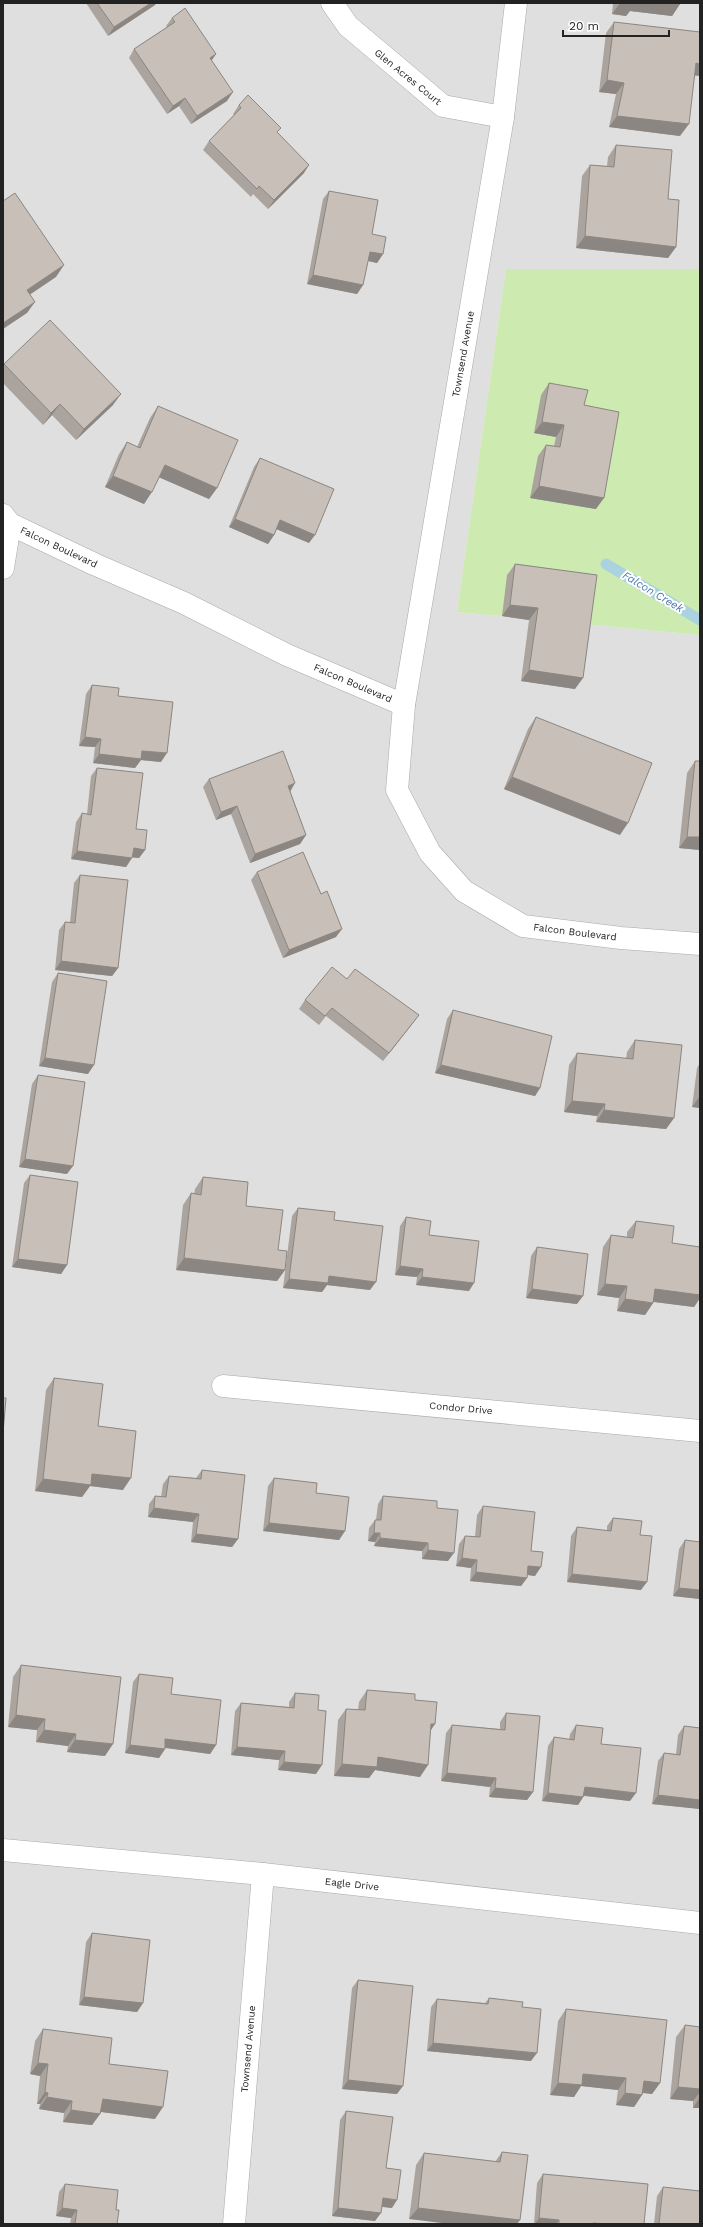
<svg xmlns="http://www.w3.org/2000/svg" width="703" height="2227" viewBox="0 0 703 2227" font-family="'Work Sans',sans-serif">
<rect width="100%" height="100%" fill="#f2efe9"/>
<path fill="#e0dfdf" d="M3 3H700V269H506L457 612 700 635V2224H3Z"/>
<path fill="#cdebb0" d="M506 269H700V635L457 612Z"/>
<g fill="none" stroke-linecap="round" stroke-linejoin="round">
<path stroke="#aad3df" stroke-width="11" d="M606 564 700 620"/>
<defs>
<g id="minor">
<path d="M332 3 348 26 443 106 503 117"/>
<path d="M3 515 10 524 94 564 184 603 287 655 404 705 397 790 430 853 464 891 523 926 621 938 700 944"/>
<path d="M3 568 10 524"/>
<path d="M223 1386 700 1431"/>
<path d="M3 1850 263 1874 700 1923"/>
</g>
<g id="tertiary">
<path d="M404 705 503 117 516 3"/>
<path d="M234 2224 263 1874"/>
</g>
</defs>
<use href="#minor" stroke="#a9a9a9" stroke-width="23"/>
<use href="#tertiary" stroke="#a9a9a9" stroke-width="23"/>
<use href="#minor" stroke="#fff" stroke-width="22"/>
<use href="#tertiary" stroke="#fff" stroke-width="22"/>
</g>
<g fill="#aba49e">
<path d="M86 3H156L155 5 108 36Z"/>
<path d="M613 3H680V4L672 16 630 11 626 16 612 14Z"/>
<path d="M172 18 216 54 211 61 227 101 191 124 179 106 167 114 129 58 134 49 167 27 166 26Z"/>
<path d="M614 22 695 76 680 136 609 127 616 94 599 92 606 33Z"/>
<path d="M239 105 278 133 304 173 268 209 253 194 251 197 203 150 209 141 234 115 233 114Z"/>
<path d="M616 145 668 199 676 247 668 258 576 248 582 176 590 165 607 166 608 157Z"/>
<path d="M329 191 372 234 383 254 377 263 368 261 363 285 357 294 307 284 323 199Z"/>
<path d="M4 364 113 405 76 440 52 415 43 425 3 383V366Z"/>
<path d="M549 383 584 405 596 509 530 498 538 456 546 445 554 446 556 437 534 433 541 395Z"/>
<path d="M158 406 217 488 209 499 159 477 144 504 105 487 119 454 127 442 137 447 150 418Z"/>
<path d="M260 458 309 543 276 529 274 535 268 544 229 527 254 467Z"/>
<path d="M515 564 597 575 575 689 521 681 529 620 502 616 507 575Z"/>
<path d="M92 685 118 696 161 762 141 760 135 768 93 763 95 747 79 746 86 694Z"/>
<path d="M536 717 620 835 504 789 528 729Z"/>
<path d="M695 761H700V850L679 848 687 773Z"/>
<path d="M97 768 136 829 145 850 139 858 132 857 126 867 71 859 76 822 82 813 87 814 91 776Z"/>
<path d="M209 779 290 791 306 835 300 844 250 863 231 814 216 820 203 787Z"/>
<path d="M257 872 336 937 283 958 251 880Z"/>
<path d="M80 875 118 968 112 976 55 970 59 930 65 922H70L74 883Z"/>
<path d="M58 973 88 1074 39 1066 52 982Z"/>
<path d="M347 979 413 1023 383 1061 326 1016 319 1025 299 1009 305 1000Z"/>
<path d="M453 1010 540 1088 535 1096 435 1073 447 1019Z"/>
<path d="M635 1040 674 1118 666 1129 596 1122 597 1116 564 1112 569 1065 577 1053 626 1059 627 1052Z"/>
<path d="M700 1063V1108L692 1107 697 1068Z"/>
<path d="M38 1075 67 1174 19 1167 32 1084Z"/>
<path d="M30 1175 67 1265 61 1274 12 1267 24 1183Z"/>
<path d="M203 1177 246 1206 278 1250 285 1270 277 1281 176 1270 183 1205 191 1193 194 1194 195 1189Z"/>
<path d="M298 1208 370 1290 327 1285 322 1292 283 1288 292 1216Z"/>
<path d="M406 1217 429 1235 469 1291 416 1285 417 1277 395 1275 400 1226Z"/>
<path d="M636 1221 672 1243 700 1247V1298L694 1307 654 1302 653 1303 645 1315 617 1311 619 1298 597 1295 603 1247 611 1235 627 1237V1232Z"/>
<path d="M537 1247 577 1304 526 1298 531 1256Z"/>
<path d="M54 1378 98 1426 123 1490 90 1486 82 1497 35 1491 46 1390Z"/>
<path d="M202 1470 238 1539 232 1547 191 1542 193 1522 148 1517 149 1504 155 1496 161 1497 163 1484 169 1476 196 1478Z"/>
<path d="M274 1478 316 1493 345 1531 339 1540 263 1531 268 1486Z"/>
<path d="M383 1496 437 1508 448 1561 422 1559V1551L374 1546 375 1542 368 1541 369 1528 375 1520H376L378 1504Z"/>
<path d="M483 1506 531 1551 535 1576 527 1575V1578L521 1586 470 1581 471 1568 456 1566 459 1544 465 1536 475 1537 477 1515Z"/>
<path d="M613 1518 640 1535 641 1590 567 1582 571 1536 577 1527 607 1531V1526Z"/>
<path d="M685 1540 700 1599 673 1596 679 1549Z"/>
<path d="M21 1665 105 1756 67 1752 68 1746 36 1742 37 1730 8 1727 13 1677Z"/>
<path d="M139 1674 171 1694 216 1745 210 1754 165 1748V1749L159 1758 125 1753 133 1682Z"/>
<path d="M367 1690 415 1700 430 1732 420 1777 375 1770 369 1778 334 1776 338 1720 346 1709 358 1710 359 1702Z"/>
<path d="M295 1693 318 1710 316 1774 278 1770 279 1760 231 1755 235 1711 241 1703 289 1707V1702Z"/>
<path d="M506 1713 533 1792 527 1800 489 1797 490 1787 441 1781 446 1733 452 1725 500 1729V1722Z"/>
<path d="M576 1725 601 1744 630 1801 584 1796 578 1805 542 1801 548 1746 554 1737 569 1740 570 1734Z"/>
<path d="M684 1726 700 1728V1809L652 1804 658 1761 664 1753 676 1754 678 1735Z"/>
<path d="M92 1933 143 2003 137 2012 79 2005 86 1942Z"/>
<path d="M358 1980 397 2094 342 2089 352 1988Z"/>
<path d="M489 1998 522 2007 531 2061 427 2051 431 2007 437 1999 485 2003Z"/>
<path d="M566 2009 660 2083 652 2094 643 2093 634 2107 616 2105 618 2090 581 2086 574 2097 550 2095 558 2021Z"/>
<path d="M685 2025 700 2027V2108H693V2101L670 2099 676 2037Z"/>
<path d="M43 2029 109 2064 155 2119 101 2112 100 2114 92 2125 63 2122 64 2113 39 2109 40 2104H37L40 2076 30 2074 35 2041Z"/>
<path d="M346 2111 386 2168 392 2208 382 2207 375 2221 332 2216 340 2120Z"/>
<path d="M502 2152 520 2220 409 2219 416 2165 424 2153 495 2162Z"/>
<path d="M543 2174 644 2224H534L537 2183Z"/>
<path d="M65 2184 116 2210 117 2224H70L71 2218 56 2216 59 2192Z"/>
<path d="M663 2187 700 2224H654L657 2196Z"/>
</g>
<g fill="#8b8681">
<path d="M151 3H156L155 5 108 36 114 27Z"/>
<path d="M620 3H668L680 4 672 16 630 11 626 16 612 14Z"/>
<path d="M216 54 210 63V58Z"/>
<path d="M696 63 700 64V76L688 75Z"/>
<path d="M607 80 624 83 616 94 599 92Z"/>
<path d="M233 92 227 101 191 124 197 116Z"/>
<path d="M185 98 179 106 167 114 173 106Z"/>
<path d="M617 116 689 124 680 136 609 127Z"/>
<path d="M309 165 304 173 268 209 274 200Z"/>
<path d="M585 236 676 247 668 258 576 248Z"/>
<path d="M370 252 383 254 377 263 364 260Z"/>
<path d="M64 265 56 277 19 302 27 290Z"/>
<path d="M313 275 363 285 357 294 307 284Z"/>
<path d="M35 302 27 313 3 329V323Z"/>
<path d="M121 394 113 405 76 440 84 429Z"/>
<path d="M60 404 52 415 43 425 51 413Z"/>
<path d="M542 422 564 425 556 437 534 433Z"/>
<path d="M165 465 217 488 209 499 156 476Z"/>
<path d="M113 476 152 492 144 504 105 487Z"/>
<path d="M539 486 604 498 596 509 530 498Z"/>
<path d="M235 519 274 535 268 544 229 527Z"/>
<path d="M280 520 315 535 309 543 274 528Z"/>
<path d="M510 605 538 608 529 620 502 616Z"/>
<path d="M529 670 583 678 575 689 521 681Z"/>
<path d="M85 737 101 739 95 747 79 746Z"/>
<path d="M142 751 167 753 161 762 141 760 135 768 93 763 99 754Z"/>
<path d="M512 777 628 823 620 835 504 789Z"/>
<path d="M295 783 290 792 288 786Z"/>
<path d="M237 806 231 814 216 820 221 812Z"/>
<path d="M306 835 300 844 250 863 255 854Z"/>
<path d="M687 837H700V850L679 848Z"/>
<path d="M134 848 145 850 139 858 128 857Z"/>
<path d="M77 851 132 858 126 867 71 859Z"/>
<path d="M342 929 336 937 283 958 289 950Z"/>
<path d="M61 961 118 968 112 976 55 970Z"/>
<path d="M419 1015 413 1023 383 1061 389 1053Z"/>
<path d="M45 1058 94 1065 88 1074 39 1066Z"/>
<path d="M441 1065 540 1088 535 1096 435 1073Z"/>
<path d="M700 1096V1108L692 1107Z"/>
<path d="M572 1101 605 1104 597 1116 564 1112Z"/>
<path d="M604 1110 674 1118 666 1129 596 1122Z"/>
<path d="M25 1159 73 1166 67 1174 19 1167Z"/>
<path d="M184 1258 285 1270 277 1281 176 1270Z"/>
<path d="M18 1259 67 1265 61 1274 12 1267Z"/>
<path d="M400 1266 423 1269 417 1277 395 1275Z"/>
<path d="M329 1276 376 1282 370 1290 327 1285 322 1292 283 1288 289 1279Z"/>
<path d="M422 1277 474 1283 469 1291 416 1285Z"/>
<path d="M605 1284 627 1286 619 1298 597 1295Z"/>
<path d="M532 1289 583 1296 577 1304 526 1298Z"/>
<path d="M655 1289 700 1295V1298L694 1307 647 1301Z"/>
<path d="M625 1299 653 1303 645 1315 617 1311Z"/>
<path d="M92 1474 131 1478 123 1490 90 1486 82 1497 35 1491 43 1479Z"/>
<path d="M154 1508 199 1514 193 1522 148 1517Z"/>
<path d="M269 1523 345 1531 339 1540 263 1531Z"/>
<path d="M374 1533H380L375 1542 368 1541Z"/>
<path d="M196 1534 238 1539 232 1547 191 1542Z"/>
<path d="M380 1538 428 1543 422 1551 374 1546Z"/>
<path d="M428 1550 454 1553 448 1561 422 1559Z"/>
<path d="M462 1558 477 1560 471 1568 456 1566Z"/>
<path d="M528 1566 541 1567 535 1576 522 1574Z"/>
<path d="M476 1572 527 1578 521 1586 470 1581Z"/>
<path d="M572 1574 647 1582 641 1590 567 1582Z"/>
<path d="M679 1588 700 1590V1599L673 1596Z"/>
<path d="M16 1715 45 1719 37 1730 8 1727Z"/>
<path d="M431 1724H435L427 1736Z"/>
<path d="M44 1730 76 1734 68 1746 36 1742Z"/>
<path d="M165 1739 216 1745 210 1754 160 1747Z"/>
<path d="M75 1740 113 1744 105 1756 67 1752Z"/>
<path d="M130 1745 165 1749 159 1758 125 1753Z"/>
<path d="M237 1747 285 1751 279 1760 231 1755Z"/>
<path d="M378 1757 428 1765 420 1777 375 1770 369 1778 334 1776 342 1764Z"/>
<path d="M284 1762 322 1765 316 1774 278 1770Z"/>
<path d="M447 1773 496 1778 490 1787 441 1781Z"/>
<path d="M585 1787 636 1793 630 1801 579 1795Z"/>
<path d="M495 1788 533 1792 527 1800 489 1797Z"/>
<path d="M548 1793 583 1797 578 1805 542 1801Z"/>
<path d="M658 1795 700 1800V1809L652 1804Z"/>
<path d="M84 1997 143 2003 137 2012 79 2005Z"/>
<path d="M433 2043 537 2053 531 2061 427 2051Z"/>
<path d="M38 2063 48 2064 40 2076 30 2074Z"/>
<path d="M583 2074 626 2078 618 2090 581 2086 574 2097 550 2095 558 2083Z"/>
<path d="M348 2080 403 2086 397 2094 342 2089Z"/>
<path d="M644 2081 660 2083 652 2094 636 2092Z"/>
<path d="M678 2087 700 2089V2092L693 2101 670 2099Z"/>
<path d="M45 2092 48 2093 40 2104H37Z"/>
<path d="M625 2093 642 2095 634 2107 616 2105Z"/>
<path d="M47 2097 72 2101 64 2113 39 2109Z"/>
<path d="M700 2097V2108H693Z"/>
<path d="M103 2099 163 2107 155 2119 94 2111Z"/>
<path d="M71 2110 100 2114 92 2125 63 2122Z"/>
<path d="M383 2198 397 2200 392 2208 377 2206Z"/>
<path d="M62 2208 77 2210 71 2218 56 2216Z"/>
<path d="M338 2208 381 2213 375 2221 332 2216Z"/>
<path d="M418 2208 520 2220 517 2224H450L409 2219Z"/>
<path d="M539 2218 559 2220 556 2224H535Z"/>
</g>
<g fill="#c7bfb8" stroke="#8b8681">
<path d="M97 3H151L114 27Z"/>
<path d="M623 3H634V4Z"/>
<path d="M668 3H680V4Z"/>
<path d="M185 8 216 54 210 58 233 92 197 116 185 98 173 106 134 49 175 22 172 18Z"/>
<path d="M614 22 700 32V64L696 63 689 124 617 116 624 83 607 80Z"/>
<path d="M248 95 281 128 277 132 309 165 274 200 259 186 257 189 209 141 241 108 239 105Z"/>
<path d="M616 145 672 150 668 199 679 200 676 247 585 236 590 165 614 167Z"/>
<path d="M329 191 378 200 372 234 386 237 383 254 370 252 363 285 313 275Z"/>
<path d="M15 193 64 265 27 290 35 302 3 323V201Z"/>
<path d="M50 320 121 394 84 429 60 404 51 413 4 364Z"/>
<path d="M549 383 588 390 584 405 619 412 604 498 539 486 546 445 560 447 564 425 542 422Z"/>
<path d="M158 406 238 440 217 488 165 465 152 492 113 476 127 442 140 448Z"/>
<path d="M260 458 334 489 315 535 280 520 274 535 235 519Z"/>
<path d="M515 564 597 575 583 678 529 670 538 608 510 605Z"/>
<path d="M92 685 119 688 118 696 173 702 167 753 142 751 141 759 99 754 101 739 85 737Z"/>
<path d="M536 717 652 763 628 823 512 777Z"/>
<path d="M283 751 295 783 288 786 306 835 255 854 237 806 221 812 209 779Z"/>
<path d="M695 761H700V837H687Z"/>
<path d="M97 768 143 773 136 829 147 830 145 850 134 848 132 858 77 851 82 813 91 815Z"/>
<path d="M303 852 321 894 327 891 342 929 289 950 257 872Z"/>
<path d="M80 875 128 880 118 968 61 961 65 922 75 923Z"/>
<path d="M332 967 347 979 355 969 419 1015 389 1053 332 1008 325 1016 305 1000Z"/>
<path d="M58 973 107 981 94 1065 45 1058Z"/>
<path d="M453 1010 552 1036 540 1088 441 1065Z"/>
<path d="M635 1040 682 1045 674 1118 604 1110 605 1104 572 1101 577 1053 633 1059Z"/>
<path d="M38 1075 85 1082 73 1166 25 1159Z"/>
<path d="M30 1175 78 1182 67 1265 18 1259Z"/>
<path d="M203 1177 248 1182 246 1206 283 1210 278 1250 287 1251 285 1270 184 1258 191 1193 201 1195Z"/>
<path d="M298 1208 335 1212 334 1220 383 1226 376 1282 329 1276 328 1283 289 1279Z"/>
<path d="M406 1217 431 1221 429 1235 479 1241 474 1283 422 1277 423 1269 400 1266Z"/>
<path d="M636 1221 674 1226 672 1243 700 1247V1295L655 1289 653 1303 625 1299 627 1286 605 1284 611 1235 633 1238Z"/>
<path d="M537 1247 588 1254 583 1296 532 1289Z"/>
<path d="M54 1378 103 1384 98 1426 136 1431 131 1478 92 1474 91 1485 43 1479Z"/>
<path d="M3 1398H6L3 1433Z"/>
<path d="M202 1470 245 1475 238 1539 196 1534 199 1514 154 1508 155 1496 166 1497 169 1476 201 1479Z"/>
<path d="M274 1478 317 1483 316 1493 349 1497 345 1531 269 1523Z"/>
<path d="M383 1496 437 1501V1508L458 1510 454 1553 428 1550V1543L380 1538V1533H374L375 1520H381Z"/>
<path d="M483 1506 535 1512 531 1551 543 1552 541 1567 528 1566 527 1578 476 1572 477 1560 462 1558 465 1536 480 1537Z"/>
<path d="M613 1518 642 1521 640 1535 652 1536 647 1582 572 1574 577 1527 611 1531Z"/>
<path d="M685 1540 700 1542V1590L679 1588Z"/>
<path d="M21 1665 121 1677 113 1744 75 1740 76 1734 44 1730 45 1719 16 1715Z"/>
<path d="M139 1674 173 1678 171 1694 221 1700 216 1745 165 1739V1749L130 1745Z"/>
<path d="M367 1690 415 1694V1700L437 1702 435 1724H431L428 1765 378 1757 377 1767 342 1764 346 1709 365 1710Z"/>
<path d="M295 1693 319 1695 318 1710 326 1711 322 1765 284 1762 285 1751 237 1747 241 1703 294 1708Z"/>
<path d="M506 1713 540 1716 533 1792 495 1788 496 1778 447 1773 452 1725 505 1730Z"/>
<path d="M576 1725 603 1728 601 1744 641 1748 636 1793 585 1787 583 1797 548 1793 554 1737 574 1740Z"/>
<path d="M684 1726 700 1728V1800L658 1795 664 1753 680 1755Z"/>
<path d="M92 1933 150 1940 143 2003 84 1997Z"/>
<path d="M358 1980 413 1986 403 2086 348 2080Z"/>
<path d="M489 1998 523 2002 522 2007 541 2009 537 2053 433 2043 437 1999 488 2004Z"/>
<path d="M566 2009 667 2020 660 2083 644 2081 642 2095 625 2093 626 2078 583 2074 582 2085 558 2083Z"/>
<path d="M685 2025 700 2027V2089L678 2087Z"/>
<path d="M43 2029 112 2038 109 2064 168 2071 163 2107 103 2099 100 2114 71 2110 72 2101 47 2097 48 2093 45 2092 48 2064 38 2063Z"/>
<path d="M346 2111 393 2117 386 2168 401 2170 397 2200 383 2198 381 2213 338 2208Z"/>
<path d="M502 2152 528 2155 520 2220 418 2208 424 2153 500 2162Z"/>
<path d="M543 2174 648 2184 644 2224H605L593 2223V2224H559V2220L539 2218Z"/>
<path d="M65 2184 118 2190 116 2210H119L117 2224H75L77 2210 62 2208Z"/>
<path d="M663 2187 700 2191V2224H659Z"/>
</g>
<g text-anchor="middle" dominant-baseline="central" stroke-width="4" stroke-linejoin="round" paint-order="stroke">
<g font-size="10" fill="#222" stroke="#fff">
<text transform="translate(408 77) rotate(39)">Glen Acres Court</text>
<text transform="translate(463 354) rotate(-80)">Townsend Avenue</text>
<text transform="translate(59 547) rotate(25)">Falcon Boulevard</text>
<text transform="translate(353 683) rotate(23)">Falcon Boulevard</text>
<text transform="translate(575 932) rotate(7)">Falcon Boulevard</text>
<text transform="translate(461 1408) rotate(5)">Condor Drive</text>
<text transform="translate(352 1884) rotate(6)">Eagle Drive</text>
<text transform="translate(248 2049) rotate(-85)">Townsend Avenue</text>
</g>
<g font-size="11" font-style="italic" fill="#4a7aab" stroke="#fff">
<text transform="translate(653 592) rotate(31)">Falcon Creek</text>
</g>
</g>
<rect width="703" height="2227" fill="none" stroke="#222222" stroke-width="8"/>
<path d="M563 30v6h106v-6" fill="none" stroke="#222222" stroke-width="2"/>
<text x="569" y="30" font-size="12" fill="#222222" stroke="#ffffff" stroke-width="3" paint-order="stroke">20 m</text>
</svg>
